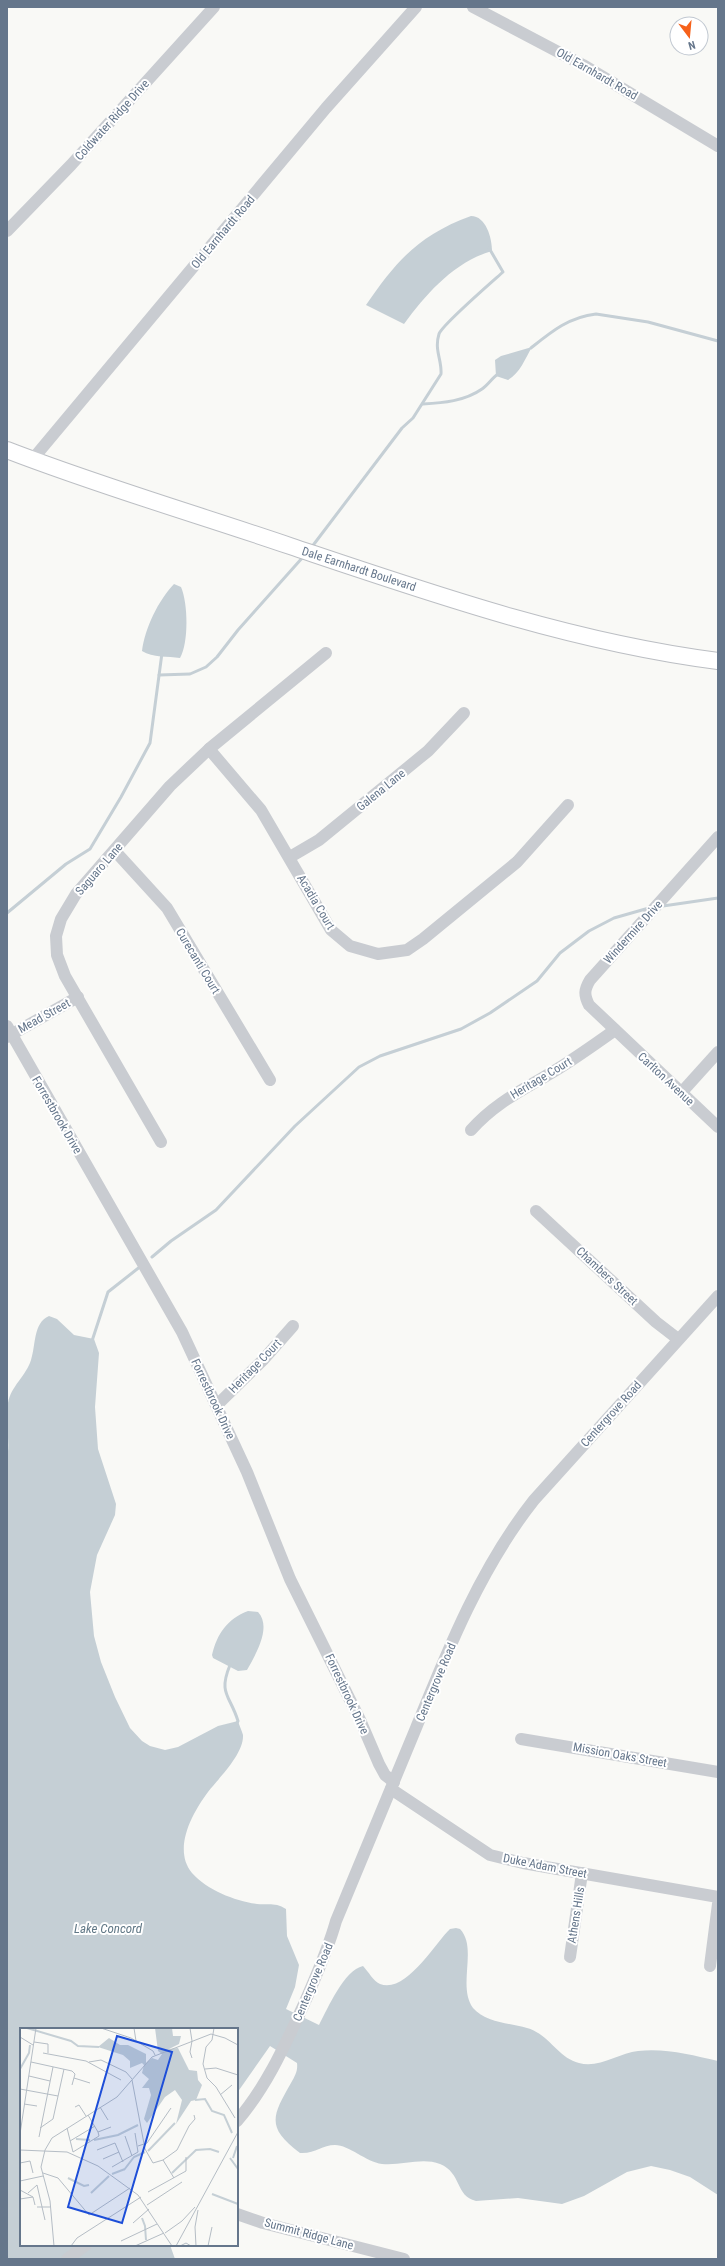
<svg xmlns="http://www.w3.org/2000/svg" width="725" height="2266" viewBox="0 0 725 2266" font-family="'Roboto Condensed',sans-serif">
<rect width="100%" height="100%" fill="#f9f9f6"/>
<g fill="#c5cfd5">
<path d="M471 216C486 216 492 238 492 251 454 262 427 293 404 324L366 305C397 260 419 235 471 216Z"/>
<path d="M532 347C525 359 520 373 508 380L496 376 495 360 501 356Z"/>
<path d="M174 584 181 587C188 603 189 643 180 658 168 656 153 658 142 651 145 628 158 601 174 584Z"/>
<path d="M49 1316 57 1319 74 1335 94 1339 99 1353 95 1407 98 1449 116 1504 115 1515 97 1555 90 1592 94 1636 101 1662 115 1697 130 1728 142 1741 150 1746 165 1750 178 1747 218 1726 238 1721C239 1725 242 1731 243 1735 244 1754 219 1778 208 1792 193 1812 172 1849 192 1873 207 1890 235 1901 257 1904 268 1905 276 1902 286 1909L287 1936 299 1965 295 1987 286 2009 319 2025C328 2008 344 1970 363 1966 368 1971 374 1982 380 1984 406 1994 435 1943 450 1929L456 1928 460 1929C478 1948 457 1986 473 2008 486 2023 510 2023 527 2028 549 2034 558 2058 579 2063 598 2069 619 2053 638 2051 666 2048 691 2055 718 2061V2195L690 2177 670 2170 651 2166 627 2172 584 2196 562 2204 518 2198 476 2201C455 2196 462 2173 440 2164 422 2157 401 2166 382 2164 366 2162 349 2145 335 2145 322 2145 315 2154 300 2153 266 2128 272 2116 291 2083 295 2076 298 2071 297 2063L270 2046 237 2093V2029H21V2245H170L175 2259H7V1458C11 1440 4 1421 8 1403 11 1386 26 1376 31 1360 36 1345 33 1323 49 1316Z"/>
<path d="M248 1611 258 1612C272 1627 256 1654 247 1670L238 1671 213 1658 212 1655C217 1634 227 1619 248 1611Z"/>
</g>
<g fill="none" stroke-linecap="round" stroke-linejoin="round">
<g stroke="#c5cfd5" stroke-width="3">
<path d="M531 348C551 332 569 317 596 314L648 322 718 341"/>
<path d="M423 404C443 403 465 401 482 389 488 385 492 378 498 374"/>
<path d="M311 548 402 428 413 418 441 374C442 360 434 350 439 334 442 325 493 281 503 272L489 248"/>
<path d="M159 675 190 674 206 667 217 657 238 630 303 557"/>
<path d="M663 906 718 898"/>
<path d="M7 913 66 864 90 849 121 797 150 743 162 653"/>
<path d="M152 1257 171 1241 216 1210 295 1126 359 1067 380 1056 461 1029 490 1013 537 981 560 953 589 931 614 918 649 908"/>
<path d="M92 1341 108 1292 141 1266"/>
<path d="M230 1665C218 1694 230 1695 238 1721L236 1725"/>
</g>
<defs>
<path id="major" d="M7 450C100 486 196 514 290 546 430 593 570 642 718 661"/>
</defs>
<use href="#major" stroke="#bcbfc4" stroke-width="18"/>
<g stroke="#c9ccd1" stroke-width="12">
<path d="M473 7 583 65 718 146"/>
<path d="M7 231 71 165 214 7"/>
<path d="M32 460 326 108 416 7"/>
<path d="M209 749 261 810 331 930 350 946 378 954 407 950 423 939 517 862 568 805"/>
<path d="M718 837 590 980C584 990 584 995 589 1005L718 1127"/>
<path d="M115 851 167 908 270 1080"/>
<path d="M290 857 319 840 428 751 464 713"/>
<path d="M7 1026 182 1332 247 1472 290 1579 361 1722 379 1764 385 1775 394 1782"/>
<path d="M7 1037 78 997"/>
<path d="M681 1093 718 1052"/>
<path d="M471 1130C495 1103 521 1091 551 1073 573 1060 594 1045 615 1030"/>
<path d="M161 1142 65 976 57 955 56 936 61 919 76 894 170 786 209 749 326 653"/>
<path d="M536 1211 656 1322 678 1339"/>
<path d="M217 1405 263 1360 293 1326"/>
<path d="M521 1739 718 1772"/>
<path d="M391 1789 490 1855 523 1863 718 1897"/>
<path d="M570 1957 582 1873"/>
<path d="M710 1966 718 1904"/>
<path d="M237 2121C267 2086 285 2045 304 2004 316 1976 328 1950 336 1921 363 1856 390 1792 416 1728 448 1649 481 1567 534 1500L718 1296"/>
<path d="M237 2214 263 2223 404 2259"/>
<path d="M67 2259 86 2245"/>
</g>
<use href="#major" stroke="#fff" stroke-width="16"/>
</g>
<g text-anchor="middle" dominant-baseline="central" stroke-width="4" stroke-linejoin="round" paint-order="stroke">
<g font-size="12" fill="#65768b" stroke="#fff">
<text transform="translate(597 74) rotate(30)">Old Earnhardt Road</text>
<text transform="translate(112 120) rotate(-48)">Coldwater Ridge Drive</text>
<text transform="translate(223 232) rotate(-50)">Old Earnhardt Road</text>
<text transform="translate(359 569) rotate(18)">Dale Earnhardt Boulevard</text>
<text transform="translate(381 790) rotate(-39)">Galena Lane</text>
<text transform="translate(99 869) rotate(-49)">Saguaro Lane</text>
<text transform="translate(316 902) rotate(59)">Acadia Court</text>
<text transform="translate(633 932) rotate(-48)">Windermire Drive</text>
<text transform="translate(198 961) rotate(59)">Curecanti Court</text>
<text transform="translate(44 1016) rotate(-29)">Mead Street</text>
<text transform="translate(541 1078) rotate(-31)">Heritage Court</text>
<text transform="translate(666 1079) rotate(43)">Carlton Avenue</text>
<text transform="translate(57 1115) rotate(60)">Forrestbrook Drive</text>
<text transform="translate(607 1276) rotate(43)">Chambers Street</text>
<text transform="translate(255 1366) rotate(-46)">Heritage Court</text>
<text transform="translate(213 1399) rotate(65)">Forrestbrook Drive</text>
<text transform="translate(611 1414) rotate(-48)">Centergrove Road</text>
<text transform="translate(436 1682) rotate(-67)">Centergrove Road</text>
<text transform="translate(347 1694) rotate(65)">Forrestbrook Drive</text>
<text transform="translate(620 1755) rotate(10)">Mission Oaks Street</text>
<text transform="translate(545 1866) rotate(11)">Duke Adam Street</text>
<text transform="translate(576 1915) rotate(-81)">Athens Hills</text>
<text transform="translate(313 1982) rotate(-67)">Centergrove Road</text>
<text transform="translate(309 2234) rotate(15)">Summit Ridge Lane</text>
</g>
<g font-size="13" font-style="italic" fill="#617886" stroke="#fff">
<text x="108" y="1928">Lake Concord</text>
</g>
</g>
<g transform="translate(20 2028)">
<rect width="218" height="218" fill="#f9f9f6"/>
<path d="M135 0H152L153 8H161L159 16 149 21 158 20 169 42 177 43 178 52 182 57 176 72 171 73 156 96 162 72 155 62 145 69 127 95 124 91 131 67 129 60H122L129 51 122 45 124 37 122 35 110 40V33L103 27 78 19 89 10 100 17H108L126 26V35L132 30 138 32 142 26 138 23Z" fill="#c5cfd5"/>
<path fill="none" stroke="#c5cfd5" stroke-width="2" d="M7 0 51 13 58 18 79 19M0 41 9 25 10 17M175 72 185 71 192 83 204 87 212 105M56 111 70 112M74 112 98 107 118 97M128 123 155 95M210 130 218 141M213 130 217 118M104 142 114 129 125 124M152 145 176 122 190 121 199 124M92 146 105 141M48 150 64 158 69 157M71 165 89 148M192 166 218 176M122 190 125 198 126 212"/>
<path fill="none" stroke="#b5bdc5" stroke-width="1" d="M81 0 111 10 133 23 135 27M114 0 116 13M170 0 172 13M194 0 192 12 186 19 183 36 187 50 196 59 215 90M0 9 13 17M172 13 170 24 172 30M14 14 28 16V25M23 25 66 33 101 52M11 34 52 43 55 46 52 57M69 34 81 32 106 44 112 51M185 41 196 40 218 47M9 48 30 53M54 50 70 55M112 52 125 121 133 135 143 132 157 122 169 98 175 91 174 87M0 61 38 68M200 67 212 57M4 76 17 78M55 79 59 77 66 88M80 79 88 92M68 87 78 104M20 100 33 91 44 41M47 100 53 124 79 108 78 104M78 104 91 99M0 106 16 0M105 108 112 128M19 109 33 39M50 113 75 98M118 118 127 115 151 80M0 122 47 124 78 138 118 167 152 218M25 122 32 110 97 69 132 29 191 6 205 10 218 17M25 122 21 139 30 173 34 218M77 122 95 115 103 134M83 131 99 124M143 132 154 150M0 135 10 133 13 145M92 139 118 124 115 105M23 145 38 150 69 187 110 160M0 153 23 148M0 162 13 169 15 177M128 164 166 143V129M8 165 17 157 25 192M0 171 13 169M127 177 162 154M17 179H30M113 195 129 181M145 205 162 193 175 179M101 213 137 196M51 218 57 210 121 169M115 218 144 205M156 218 218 104M160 218 166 215 171 218M176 218 175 199 178 182M188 218 192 199"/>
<path fill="#1d4ed8" fill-opacity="0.15" stroke="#1d4ed8" stroke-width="2" d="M97 8 152 24 102 195 48 179Z"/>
<rect width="218" height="218" fill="none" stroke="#65768b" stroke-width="2"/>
</g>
<rect width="725" height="2266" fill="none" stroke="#65768b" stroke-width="16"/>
<g transform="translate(689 36) rotate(164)"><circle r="19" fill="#ffffff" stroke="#c1c8d1"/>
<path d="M0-3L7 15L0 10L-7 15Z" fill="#f6611a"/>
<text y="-6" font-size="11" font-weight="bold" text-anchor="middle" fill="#65768b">N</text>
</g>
</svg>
